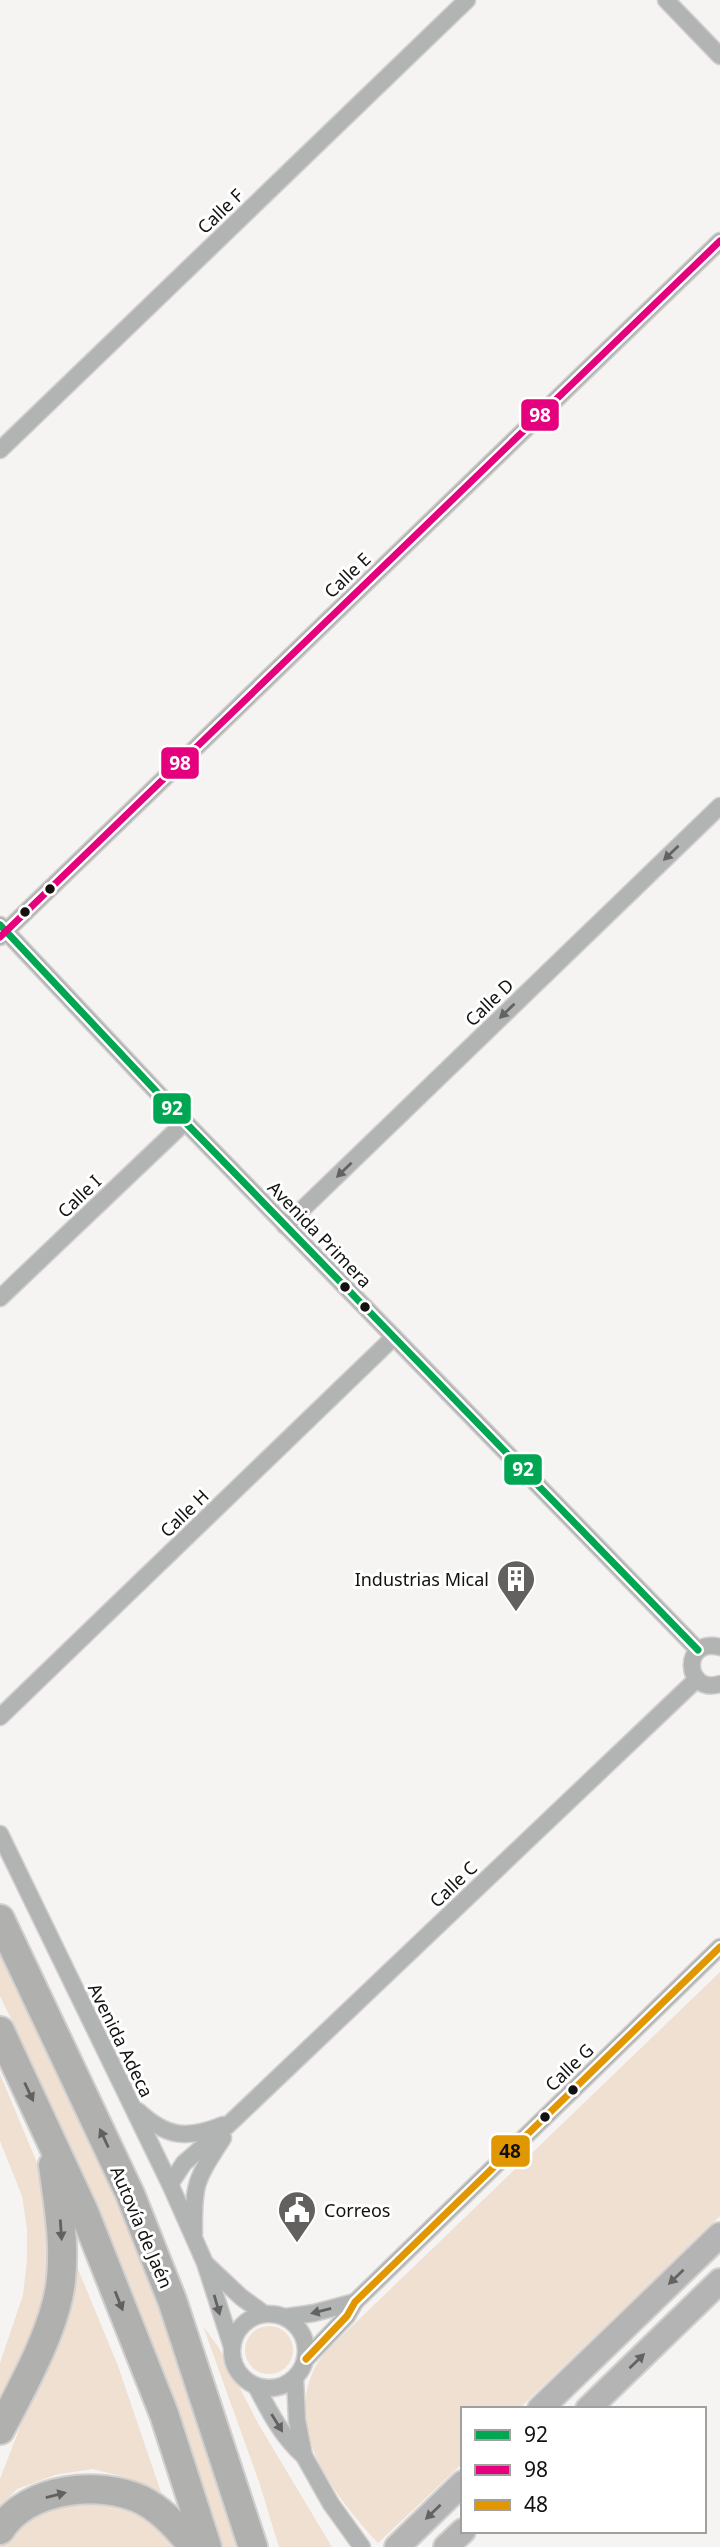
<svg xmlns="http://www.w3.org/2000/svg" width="720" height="2547" viewBox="0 0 720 2547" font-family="'Noto Sans',sans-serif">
<rect width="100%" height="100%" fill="#f6f4f2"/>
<g fill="#efe0d2">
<path d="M0 1943 130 2232 169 2334 239 2547H215L123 2280 27 2052 0 1996Z"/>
<path d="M720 1972V2216L519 2409H463V2463L378 2543C331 2492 275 2420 324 2353Z"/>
<path d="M0 2074 40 2170 46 2223 47 2273 37 2320 0 2403V2363L23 2295 27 2259V2229L22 2196 0 2141Z"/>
<path d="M71 2252 118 2366 161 2492 125 2477 92 2469 55 2475 17 2489 0 2507V2479L25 2414 40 2384 55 2341Z"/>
<circle cx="269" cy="2350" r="24"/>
<path d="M203 2326 219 2348 259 2425 332 2547H279L259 2482Z"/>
<path d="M73 2496 133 2504 182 2547H0V2543L20 2521Z"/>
</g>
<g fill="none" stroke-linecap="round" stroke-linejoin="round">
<defs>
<g id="street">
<path d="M666 0 720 56"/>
<path d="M0 450 467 0"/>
<path d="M0 925 185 1122 698 1650"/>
<path d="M0 937 720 241"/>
<path d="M285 1226 720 806"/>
<path d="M0 1298 185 1122"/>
<path d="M720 1647C681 1637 684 1695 720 1684"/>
<path d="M0 1717 394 1337"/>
<path d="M0 1834 170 2184 205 2263 232 2347"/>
<path d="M138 2111C166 2137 187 2140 223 2125"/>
<path d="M170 2184 184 2163 227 2126 697 1679"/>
<path d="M194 2234C193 2182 196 2180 223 2138"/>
<path d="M207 2265 241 2297 263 2313"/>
<circle cx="269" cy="2351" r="37"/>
<path d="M286 2317 314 2313 355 2302"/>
<path d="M306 2359 347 2316 355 2302 720 1947"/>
<path d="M295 2378 297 2420 304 2456 331 2504 362 2547"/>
<path d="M256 2386C269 2411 282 2437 304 2456"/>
</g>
<g id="primary">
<path d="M540 2409 720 2235"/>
<path d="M588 2409 720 2281"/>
<path d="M397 2547 463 2483"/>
<path d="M446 2547 463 2531"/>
</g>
<g id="highway">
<path d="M0 1919 130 2194 172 2300 253 2547"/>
<path d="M0 2031 84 2212 164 2414 207 2547"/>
<path d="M0 2430C22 2388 57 2326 61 2279 65 2241 58 2203 53 2165"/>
<path d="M0 2530C28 2487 99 2480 142 2500 162 2510 180 2530 193 2547"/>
</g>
</defs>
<use href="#street" stroke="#d1d0cf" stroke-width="19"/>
<use href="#primary" stroke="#d1d0cf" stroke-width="28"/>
<use href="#highway" stroke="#d1d0cf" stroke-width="32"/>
<use href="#street" stroke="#b2b3b3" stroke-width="16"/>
<use href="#primary" stroke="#b5b4b5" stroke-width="24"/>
<use href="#highway" stroke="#b0b0af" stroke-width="28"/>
<defs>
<path id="bus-1" d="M0 925 185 1122 698 1650"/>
<path id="bus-2" d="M0 937 720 241"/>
<path id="bus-3" d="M306 2359 347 2316 355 2302 720 1947"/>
</defs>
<use href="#bus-1" stroke="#fff" stroke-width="12"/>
<use href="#bus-2" stroke="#fff" stroke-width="12"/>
<use href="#bus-3" stroke="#fff" stroke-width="12"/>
<use href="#bus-1" stroke="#00a651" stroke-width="7"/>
<use href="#bus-2" stroke="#e5007d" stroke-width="7"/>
<use href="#bus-3" stroke="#e09702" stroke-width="7"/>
</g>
<defs><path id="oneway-solid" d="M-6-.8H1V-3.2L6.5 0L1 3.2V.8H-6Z" transform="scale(1.75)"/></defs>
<g fill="#626262">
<use href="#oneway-solid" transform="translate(671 853) rotate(136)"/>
<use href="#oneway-solid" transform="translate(507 1011) rotate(136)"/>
<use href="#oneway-solid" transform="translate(344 1170) rotate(136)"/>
<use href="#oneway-solid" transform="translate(217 2305) rotate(74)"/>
<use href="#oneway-solid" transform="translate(321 2311) rotate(166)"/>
<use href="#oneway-solid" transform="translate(277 2423) rotate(58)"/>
</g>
<g fill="#626160">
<use href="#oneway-solid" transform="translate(29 2092) rotate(65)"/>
<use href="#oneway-solid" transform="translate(104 2138) rotate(-115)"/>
<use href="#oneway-solid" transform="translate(61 2230) rotate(86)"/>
<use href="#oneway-solid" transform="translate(119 2301) rotate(68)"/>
<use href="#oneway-solid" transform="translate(56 2495) rotate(-14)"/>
</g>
<g fill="#646362">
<use href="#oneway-solid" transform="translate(676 2277) rotate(136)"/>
<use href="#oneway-solid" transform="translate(637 2361) rotate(-44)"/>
<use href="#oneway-solid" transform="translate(433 2512) rotate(136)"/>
</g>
<defs>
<symbol id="building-pin" viewBox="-11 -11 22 30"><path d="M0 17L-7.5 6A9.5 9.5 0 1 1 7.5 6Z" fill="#62615f" stroke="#fff"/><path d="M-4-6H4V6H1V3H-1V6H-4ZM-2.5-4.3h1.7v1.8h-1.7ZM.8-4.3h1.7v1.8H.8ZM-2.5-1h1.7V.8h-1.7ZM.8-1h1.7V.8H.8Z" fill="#fff"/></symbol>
<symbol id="civic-pin" viewBox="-11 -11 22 30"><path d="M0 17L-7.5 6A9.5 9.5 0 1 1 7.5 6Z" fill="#62615f" stroke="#fff"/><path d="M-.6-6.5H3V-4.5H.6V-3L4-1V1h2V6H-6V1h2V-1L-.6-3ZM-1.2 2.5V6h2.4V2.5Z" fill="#fff"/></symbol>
</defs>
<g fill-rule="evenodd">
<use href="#building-pin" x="494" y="1557" width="44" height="60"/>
<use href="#civic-pin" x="275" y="2188" width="44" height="60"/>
</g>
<g fill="#131210" stroke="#fff" stroke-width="2.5">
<circle cx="50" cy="889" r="6"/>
<circle cx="25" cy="912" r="6"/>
<circle cx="345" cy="1287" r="6"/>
<circle cx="365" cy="1307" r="6"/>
<circle cx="573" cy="2090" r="6"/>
<circle cx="545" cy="2117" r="6"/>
</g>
<g text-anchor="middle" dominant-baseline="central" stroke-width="6" stroke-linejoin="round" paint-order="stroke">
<g font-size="18" fill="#131210" stroke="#fff">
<text transform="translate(220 211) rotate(-44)">Calle F</text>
<text transform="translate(347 575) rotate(-44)">Calle E</text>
<text transform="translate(489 1002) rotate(-44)">Calle D</text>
<text transform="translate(79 1196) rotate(-44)">Calle I</text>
<text transform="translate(320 1234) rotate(46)">Avenida Primera</text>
<text transform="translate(184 1513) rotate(-44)">Calle H</text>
<text transform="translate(453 1884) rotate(-44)">Calle C</text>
<text transform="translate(121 2040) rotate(64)">Avenida Adeca</text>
<text transform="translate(569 2067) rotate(-44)">Calle G</text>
<text transform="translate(142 2227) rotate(67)">Autovía de Jaén</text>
</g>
<g font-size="18" fill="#131210" stroke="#fff" text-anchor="end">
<text x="489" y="1579">Industrias Mical</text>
<text x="324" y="2210" text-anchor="start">Correos</text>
</g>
</g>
<g stroke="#fff" stroke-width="2.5">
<rect x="520" y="398" width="40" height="34" rx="7" fill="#e5007d"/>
<rect x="160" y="746" width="40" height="34" rx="7" fill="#e5007d"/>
<rect x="152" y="1092" width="40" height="33" rx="7" fill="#00a651"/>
<rect x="503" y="1453" width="40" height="33" rx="7" fill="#00a651"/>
<rect x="490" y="2134" width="41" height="34" rx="7" fill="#e09702"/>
</g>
<g font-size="19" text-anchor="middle" font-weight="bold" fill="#fff">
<text x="540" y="422">98</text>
<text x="180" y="770">98</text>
<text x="172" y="1115">92</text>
<text x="523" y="1476">92</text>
</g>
<g font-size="19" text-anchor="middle" font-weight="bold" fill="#111">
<text x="510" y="2158">48</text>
</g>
<rect x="461" y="2407" width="245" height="126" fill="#ffffff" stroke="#a1a09f" stroke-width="2"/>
<rect x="475" y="2430" width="35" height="10" fill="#00a651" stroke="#a1a09f" stroke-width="2"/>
<text x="524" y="2442" font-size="21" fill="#131210">92</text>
<rect x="475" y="2465" width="35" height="10" fill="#e5007d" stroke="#a1a09f" stroke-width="2"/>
<text x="524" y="2477" font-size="21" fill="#131210">98</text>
<rect x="475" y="2500" width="35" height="10" fill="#e09702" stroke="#a1a09f" stroke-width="2"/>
<text x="524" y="2512" font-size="21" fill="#131210">48</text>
</svg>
